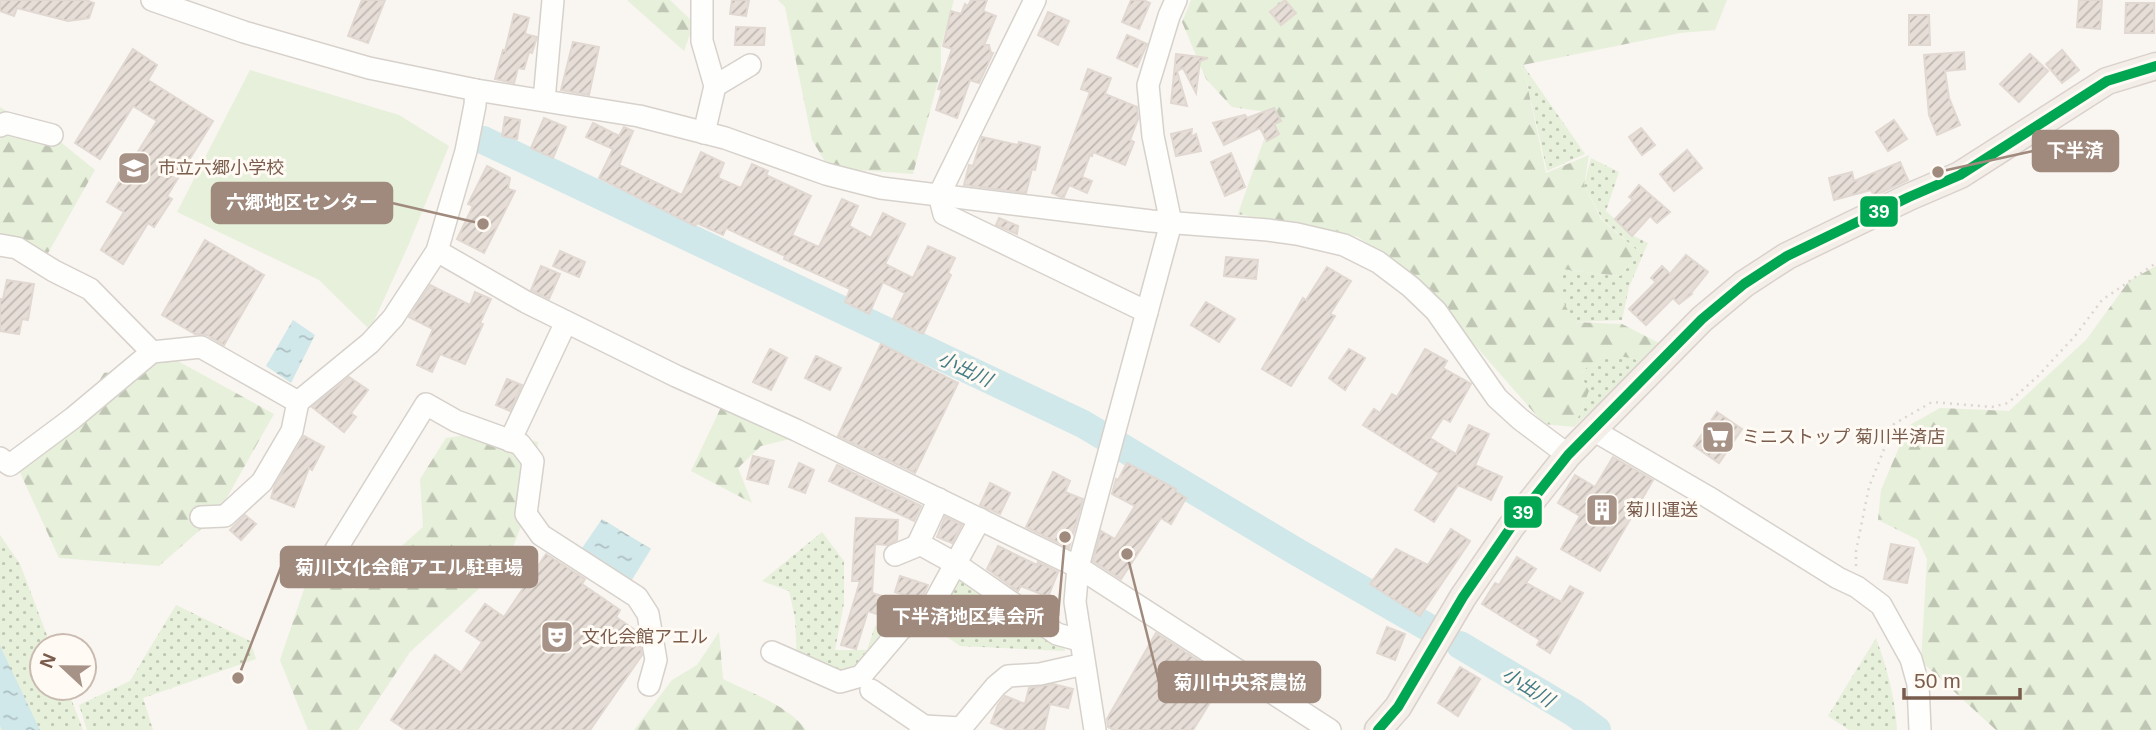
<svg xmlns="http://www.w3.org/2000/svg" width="2156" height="730" viewBox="0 0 2156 730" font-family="Arial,'Noto Sans JP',sans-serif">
<defs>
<pattern id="grass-dots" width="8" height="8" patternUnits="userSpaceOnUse" patternTransform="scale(1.75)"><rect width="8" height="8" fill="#e7f0db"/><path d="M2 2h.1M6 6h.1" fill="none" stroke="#c0c6b4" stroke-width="1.8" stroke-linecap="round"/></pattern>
<pattern id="forest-firs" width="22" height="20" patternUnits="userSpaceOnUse" patternTransform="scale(1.75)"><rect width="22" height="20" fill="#e7f0db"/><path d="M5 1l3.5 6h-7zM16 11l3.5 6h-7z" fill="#c0c6b4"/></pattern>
<pattern id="water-ripples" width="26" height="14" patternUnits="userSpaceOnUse" patternTransform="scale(1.75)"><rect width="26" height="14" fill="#d0e8ea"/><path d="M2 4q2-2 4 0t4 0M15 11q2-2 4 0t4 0" fill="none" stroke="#aebfc0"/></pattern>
<pattern id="building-hatch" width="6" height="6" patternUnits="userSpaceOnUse" patternTransform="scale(1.75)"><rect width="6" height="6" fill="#e6ded7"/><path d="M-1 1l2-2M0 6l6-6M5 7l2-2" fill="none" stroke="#bfb7b1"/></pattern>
</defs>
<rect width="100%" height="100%" fill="#f9f5f0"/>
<g fill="url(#grass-dots)">
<path d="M1523 65 1585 154 1547 171Z"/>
<path d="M1591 158 1619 172 1606 211 1632 235 1648 243 1629 287 1622 320 1573 322 1560 295V269L1620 276 1640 253 1602 219 1584 185Z"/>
<path d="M1609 353 1642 361 1574 427 1589 391 1580 374 1593 361Z"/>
<path d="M822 532 844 561V603L835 650H867L875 626 895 620 903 604 918 611 954 571 1058 616 1065 651 960 646 941 633 904 634 865 679 797 660 795 618 789 591 762 581Z"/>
<path d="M0 535 20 564 51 646H42V688H67L83 730H0Z"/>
<path d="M176 605 250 641 256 659 143 698 153 730H87L79 705 130 681Z"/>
<path d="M1876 638C1887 668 1895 698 1897 730H1849L1828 716Z"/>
</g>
<g fill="url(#forest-firs)">
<path d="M627 0H670L694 23 684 51Z"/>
<path d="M778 0H954L941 46V70L913 174 829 168 812 140 785 7Z"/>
<path d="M1191 0H1727L1715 30 1680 33 1523 65 1546 173 1589 155 1584 185 1601 219 1640 253 1620 276 1561 269 1560 295 1574 322 1622 324 1659 343 1642 361C1610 354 1605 349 1580 374L1589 391 1574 427 1544 424 1417 279 1358 237 1238 214 1273 113 1232 107 1206 79 1182 22Z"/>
<path d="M0 107 24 122 52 135 95 170 48 253 0 233Z"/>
<path d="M2156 266V730H1996L1921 661 1927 559 1918 540 1878 520 1881 490 1908 426 1940 408 2009 411 2086 340 2129 281Z"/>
<path d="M165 354 274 414 217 515 159 566 59 558 18 468 80 412 104 373 142 364Z"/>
<path d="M722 405 794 438 761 446 738 468 752 503 691 471Z"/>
<path d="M492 431 538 442 533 495 507 563 410 652 358 730H308L280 660 317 551 353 590 423 527 420 479 446 438Z"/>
<path d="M719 632 723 679C751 693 787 705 806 730H634L672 680 697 665Z"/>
</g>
<path fill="#e7f0db" d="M250 70 399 115 449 146 408 246 370 330 319 280 177 212Z"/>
<g fill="url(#water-ripples)">
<path d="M293 320 315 335 291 383 266 366Z"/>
<path d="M602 519 651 549 630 583 580 551Z"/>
<path d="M0 645 2 650 40 730H2L0 726Z"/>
</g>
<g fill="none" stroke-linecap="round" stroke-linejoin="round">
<g stroke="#d0e8ea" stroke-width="28">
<path d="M483 140 1083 424 1297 552 1431 629"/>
<path d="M1460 645 1574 713 1597 730"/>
</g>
</g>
<g fill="url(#building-hatch)" stroke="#e2d8d2" stroke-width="2">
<path d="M0 0H86L94 3 89 18 68 21 17 8 14 16 0 11Z"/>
<path d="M362 0H385L368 43 348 36Z"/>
<path d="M732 0H749L746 16 730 14Z"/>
<path d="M971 0H987L983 11 996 16 984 45H989L991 53H993L979 83 970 80 957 118 936 110 942 90 938 89 952 49 943 46 951 11 961 14 965 4 968 6Z"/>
<path d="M1131 0H1143L1150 3 1139 29 1122 22Z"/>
<path d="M1285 0 1296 13 1281 25 1270 12Z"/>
<path d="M2079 0H2102L2100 29 2077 27Z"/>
<path d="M2126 3H2154V33H2125Z"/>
<path d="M1048 12 1069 21 1058 45 1038 35Z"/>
<path d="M514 14 529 18 525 34 537 37 532 53 529 52 524 69 518 68 514 83 495 79 503 50 505 51Z"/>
<path d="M1909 15H1929L1930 45H1909Z"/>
<path d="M736 27 765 28 764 45H735Z"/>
<path d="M1127 35 1147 44 1137 67 1117 58Z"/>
<path d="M573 42 599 47 589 95 561 90Z"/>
<path d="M133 49 157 65 148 80 213 121 167 196 172 199 154 227 148 223 123 264 101 250 124 212 107 202 157 121 133 106 100 159 75 143Z"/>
<path d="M2062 50 2079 70 2062 83 2046 64Z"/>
<path d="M1964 52 1965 69 1945 71 1949 98 1960 125 1937 135 1929 115 1924 55Z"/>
<path d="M1176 54 1208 58 1200 61 1196 93 1183 68 1177 71 1187 106 1171 103Z"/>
<path d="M2030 54 2048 71 2019 102 2000 84Z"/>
<path d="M1088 69 1111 78 1105 94 1137 107 1138 119 1130 140 1134 142 1125 165 1093 152 1092 156 1090 155 1082 177 1092 181 1087 193 1069 185 1064 197H1061L1052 193 1090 92 1081 89Z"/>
<path d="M1274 108 1281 121 1274 124 1279 134 1267 141 1260 128 1224 145 1213 123 1245 115 1247 118Z"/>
<path d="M505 117 520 120 517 139 502 136Z"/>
<path d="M544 118 566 127 553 158 531 148Z"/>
<path d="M1894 120 1907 139 1888 151 1876 132Z"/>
<path d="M593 123 619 136 624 127 633 131 619 165 682 195 701 152 724 163 718 178 741 188 752 164 768 171 766 175 811 196 792 235 819 247 842 199 858 206 849 226 871 238 883 213 905 224 885 264 913 278 928 246 955 258 948 273 951 275 923 334 893 319 905 293 883 282 869 314 845 302 850 289 784 259 785 256 726 228 723 235 697 223 695 226 599 178 613 149 586 137Z"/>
<path d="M1641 128 1655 145 1642 155 1629 137Z"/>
<path d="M1192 129 1191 137 1196 134 1201 151 1176 156 1171 134Z"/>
<path d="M982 137 1018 145 1019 142 1040 147 1035 170 1032 169 1026 193 964 185 969 165 973 166Z"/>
<path d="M1687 150 1702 168 1674 191 1660 174Z"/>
<path d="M1231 153 1245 187 1225 196 1211 162Z"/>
<path d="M1900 162 1908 180 1874 196 1871 190 1834 200 1829 178 1852 172 1854 181Z"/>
<path d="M487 166 510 178 508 189 515 191 484 253 457 239 473 206 468 204Z"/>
<path d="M1639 185 1670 212 1657 223 1650 216 1632 236 1615 219 1633 200 1629 197Z"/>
<path d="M999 218 1018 226 1017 234 996 225Z"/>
<path d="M205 240 264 275 224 345 207 335 195 334 162 315Z"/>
<path d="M560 251 585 262 579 277 553 266Z"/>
<path d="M1686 255 1708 272 1691 293 1692 294 1679 304 1673 298 1646 325 1629 309 1656 282 1651 278 1662 266 1670 274Z"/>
<path d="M1226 257 1258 260 1256 279 1224 276Z"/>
<path d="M541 266 560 274 549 299 531 290Z"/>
<path d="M1327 267 1351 281 1330 314 1335 316 1291 386 1262 369 1303 298 1306 300Z"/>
<path d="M7 280 34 284 28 320 22 319 19 334 0 331V299H3Z"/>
<path d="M430 285 470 305 475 292 491 299 480 323 483 324 465 364 440 354 432 372 417 365 433 329 409 317Z"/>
<path d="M1206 302 1235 319 1219 342 1191 325Z"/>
<path d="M881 344 958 383 915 473 838 436Z"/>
<path d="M770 349 787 358 771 390 753 382Z"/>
<path d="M1349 349 1365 358 1345 390 1329 378Z"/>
<path d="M1425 349 1447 361 1443 368 1471 384 1450 422 1443 418 1430 438 1456 454 1469 425 1489 434 1475 465 1502 477 1491 500 1458 485 1434 522 1415 510 1439 473 1363 425 1374 409 1380 413 1392 394 1397 397Z"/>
<path d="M816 356 841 368 830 390 805 378Z"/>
<path d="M349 377 368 390 351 413 356 417 344 432 312 407Z"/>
<path d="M507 379 522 385 510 411 496 405Z"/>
<path d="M1717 412 1742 429 1719 463 1694 446Z"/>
<path d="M304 436 324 447 312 470 309 468 294 507 271 498 275 485Z"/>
<path d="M753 456 774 461 768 484 747 479Z"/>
<path d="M1613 457 1653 480 1600 571 1561 549 1580 516 1558 503 1575 475 1595 487Z"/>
<path d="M799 463 814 470 805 493 789 487Z"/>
<path d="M1127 463 1176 489 1175 491 1186 498 1171 524 1161 518 1121 579 1093 561 1101 531 1115 539 1135 506 1112 494 1116 479 1118 480Z"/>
<path d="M837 465 921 506 914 521 829 481Z"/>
<path d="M1053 472 1070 481 1065 492 1083 499 1069 548 1026 527Z"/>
<path d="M990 483 1010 493 1000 514 980 505Z"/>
<path d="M245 515 256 524 241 540 230 530Z"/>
<path d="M945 517 962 525 952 543 937 537Z"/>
<path d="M856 518 898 520 897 540 887 545 875 544 872 593 889 598 883 616 868 611 856 649 841 645 860 581H852Z"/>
<path d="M1451 529 1470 541 1420 616 1370 584 1396 549 1428 565Z"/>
<path d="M1891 544 1914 548 1907 583 1884 579Z"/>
<path d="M998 546 1037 565 1038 562 1058 572 1048 597 1021 586 1018 591 987 569Z"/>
<path d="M546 554 585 579 582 584 620 610 616 617 638 632 642 655 590 730H406L391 720 435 655 461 673 482 642 466 631 485 604 504 617Z"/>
<path d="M1517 557 1536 569 1526 583 1561 602 1570 586 1583 593 1550 653 1537 645 1540 640 1482 604 1495 583 1499 585Z"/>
<path d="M900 576 928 585 921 600 895 592Z"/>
<path d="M1387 627 1405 634 1395 660 1377 653Z"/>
<path d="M1156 633 1225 678 1193 730H1114L1108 727 1107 719Z"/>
<path d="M1460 667 1480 679 1458 716 1438 703Z"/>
<path d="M1053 684 1073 689 1068 708 1050 704 1044 730H1008L991 723 998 705 1005 696 1025 704 1029 688Z"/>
</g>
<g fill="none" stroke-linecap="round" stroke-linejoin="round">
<defs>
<g id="minor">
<path d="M152 0 244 32 369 68 476 90 639 116 725 138 826 174 881 188 1151 221 1268 230 1297 234 1344 245 1378 262 1411 287 1436 311 1497 398 1520 419 1568 455"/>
<path d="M702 0V41L715 86 704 133"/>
<path d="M1035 0 939 195 944 214 1147 312"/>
<path d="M715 86 750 65"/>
<path d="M544 100 553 0"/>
<path d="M0 126 6 123 52 135"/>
<path d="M0 245 17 248 54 271 90 289 152 352"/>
<path d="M437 251 526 302 676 376 796 430 1078 567 1330 730"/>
<path d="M1593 430 1708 497 1838 578 1857 587 1881 605 1911 659 1918 684 1920 730"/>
<path d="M510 441 566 322"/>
<path d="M0 458 10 465 73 418 152 352 201 347 298 402 370 343 393 318 437 251 466 151 475 105 476 90"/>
<path d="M201 517 225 516 262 482 292 431 298 402"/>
<path d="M918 543 956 564 1057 634 1079 640"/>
<path d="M335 551 426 404 456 421 520 444 533 461 526 514 541 535 637 597 648 614 656 660 649 685"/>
<path d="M895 555 917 546 939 499"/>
<path d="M772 652 840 682 861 676 901 629 929 612 980 519"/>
<path d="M871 690 924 726 920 730"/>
<path d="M924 726 961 728 996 686 1008 676 1040 674 1084 664"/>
<path d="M1095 730 1075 602 1078 567 1171 223 1153 136 1148 85 1169 16 1176 0"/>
</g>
<path id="major" d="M1378 730 1398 707 1463 597 1511 527 1568 455 1702 319 1744 284 1787 256 1909 197 1960 175 2107 81 2156 66"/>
</defs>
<use href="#minor" stroke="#d7d1cb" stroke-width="24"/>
<use href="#major" stroke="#dad1cc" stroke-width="29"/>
<path stroke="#dcd5d0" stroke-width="2.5" stroke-dasharray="2 5" stroke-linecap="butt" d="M1856 566V551L1869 487 1894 424 1932 402 1992 407 2008 403 2038 376 2075 336 2102 300 2156 263"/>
<use href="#minor" stroke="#fefefd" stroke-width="21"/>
<use href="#major" stroke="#f3eee8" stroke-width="26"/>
<defs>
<path id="bus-1" d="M1378 730 1398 707 1463 597 1511 527 1568 455 1702 319 1744 284 1787 256 1909 197 1960 175 2107 81 2156 66"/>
</defs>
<use href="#bus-1" stroke="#fffaf3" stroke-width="16"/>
<use href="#bus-1" stroke="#00a651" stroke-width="10"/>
</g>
<defs>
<symbol id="school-square" viewBox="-11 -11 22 22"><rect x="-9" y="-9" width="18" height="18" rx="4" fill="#a69286" stroke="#fffaf3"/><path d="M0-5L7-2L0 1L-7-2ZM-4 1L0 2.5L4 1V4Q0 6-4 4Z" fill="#fff"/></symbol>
<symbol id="supermarket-square" viewBox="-11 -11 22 22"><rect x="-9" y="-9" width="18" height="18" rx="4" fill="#a69286" stroke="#fffaf3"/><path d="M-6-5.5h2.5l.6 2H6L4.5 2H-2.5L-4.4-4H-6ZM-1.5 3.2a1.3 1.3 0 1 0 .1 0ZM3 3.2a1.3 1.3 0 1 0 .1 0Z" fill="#fff"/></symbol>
<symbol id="building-square" viewBox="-11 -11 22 22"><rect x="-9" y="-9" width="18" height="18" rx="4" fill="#a69286" stroke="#fffaf3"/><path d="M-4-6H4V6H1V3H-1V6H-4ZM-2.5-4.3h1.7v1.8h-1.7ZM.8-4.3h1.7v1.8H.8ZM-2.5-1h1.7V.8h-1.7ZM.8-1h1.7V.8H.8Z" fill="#fff"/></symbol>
<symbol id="theatre-square" viewBox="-11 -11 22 22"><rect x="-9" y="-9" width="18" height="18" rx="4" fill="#a69286" stroke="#fffaf3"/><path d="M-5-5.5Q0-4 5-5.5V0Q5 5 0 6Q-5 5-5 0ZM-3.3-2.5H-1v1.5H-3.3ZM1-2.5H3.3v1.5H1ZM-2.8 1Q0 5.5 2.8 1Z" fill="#fff"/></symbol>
</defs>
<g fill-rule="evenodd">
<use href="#school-square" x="115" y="149" width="38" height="38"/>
<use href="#supermarket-square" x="1699" y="418" width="38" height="38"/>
<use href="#building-square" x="1583" y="491" width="38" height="38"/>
<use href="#theatre-square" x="538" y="618" width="38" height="38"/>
</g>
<g text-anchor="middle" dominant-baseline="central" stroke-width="6" stroke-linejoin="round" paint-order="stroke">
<g font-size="18" fill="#7a5c4d" stroke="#fffaf3" text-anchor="start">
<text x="158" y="168">市立六郷小学校</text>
<text x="1742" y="437">ミニストップ 菊川半済店</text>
<text x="1626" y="510">菊川運送</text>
<text x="582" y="637">文化会館アエル</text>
</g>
<g font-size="19" font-style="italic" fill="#437c86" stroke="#fffaf3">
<text transform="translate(965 369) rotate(25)">小出川</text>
<text transform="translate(1528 687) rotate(32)">小出川</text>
</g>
</g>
<path fill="none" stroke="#9f8a7d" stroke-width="2.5" d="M1938 172L2033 151M483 224L392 203M238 678L281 567M1065 537L1058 616M1127 554L1159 682"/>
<g fill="#9f8a7d" stroke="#fffaf3" stroke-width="2.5">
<circle cx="1938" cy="172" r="7"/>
<circle cx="483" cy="224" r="7"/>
<circle cx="238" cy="678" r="7"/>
<circle cx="1065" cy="537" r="7"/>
<circle cx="1127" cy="554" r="7"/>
</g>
<g fill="#9f8a7d" stroke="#9f8a7d" stroke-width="2.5">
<rect x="2033" y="131" width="85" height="40" rx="7"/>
<rect x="212" y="183" width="180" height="40" rx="7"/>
<rect x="281" y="547" width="256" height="40" rx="7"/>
<rect x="878" y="596" width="180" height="40" rx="7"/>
<rect x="1159" y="662" width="161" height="40" rx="7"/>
</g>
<g font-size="19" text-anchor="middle" font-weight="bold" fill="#fff">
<text x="2075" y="157">下半済</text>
<text x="302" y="209">六郷地区センター</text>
<text x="409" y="574">菊川文化会館アエル駐車場</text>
<text x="968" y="623">下半済地区集会所</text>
<text x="1240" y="689">菊川中央茶農協</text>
</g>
<g stroke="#fffaf3" stroke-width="2.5">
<rect x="1859" y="195" width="40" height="33" rx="7" fill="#00a651"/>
<rect x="1503" y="495" width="40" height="34" rx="7" fill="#00a651"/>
</g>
<g font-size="19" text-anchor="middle" font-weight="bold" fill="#fff">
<text x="1879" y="218">39</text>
<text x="1523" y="519">39</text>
</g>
<g transform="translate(63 667) rotate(292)"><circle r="33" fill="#fffaf3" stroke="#cabbb1" stroke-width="2"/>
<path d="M0-5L12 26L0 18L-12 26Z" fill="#a69286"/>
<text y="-10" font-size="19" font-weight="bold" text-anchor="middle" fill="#7a5c4d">N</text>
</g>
<path d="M1904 688v10h116v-10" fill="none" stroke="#7a5c4d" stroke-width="3.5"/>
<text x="1914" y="688" font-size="21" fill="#7a5c4d" stroke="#fffaf3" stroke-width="5" paint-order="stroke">50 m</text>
</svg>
